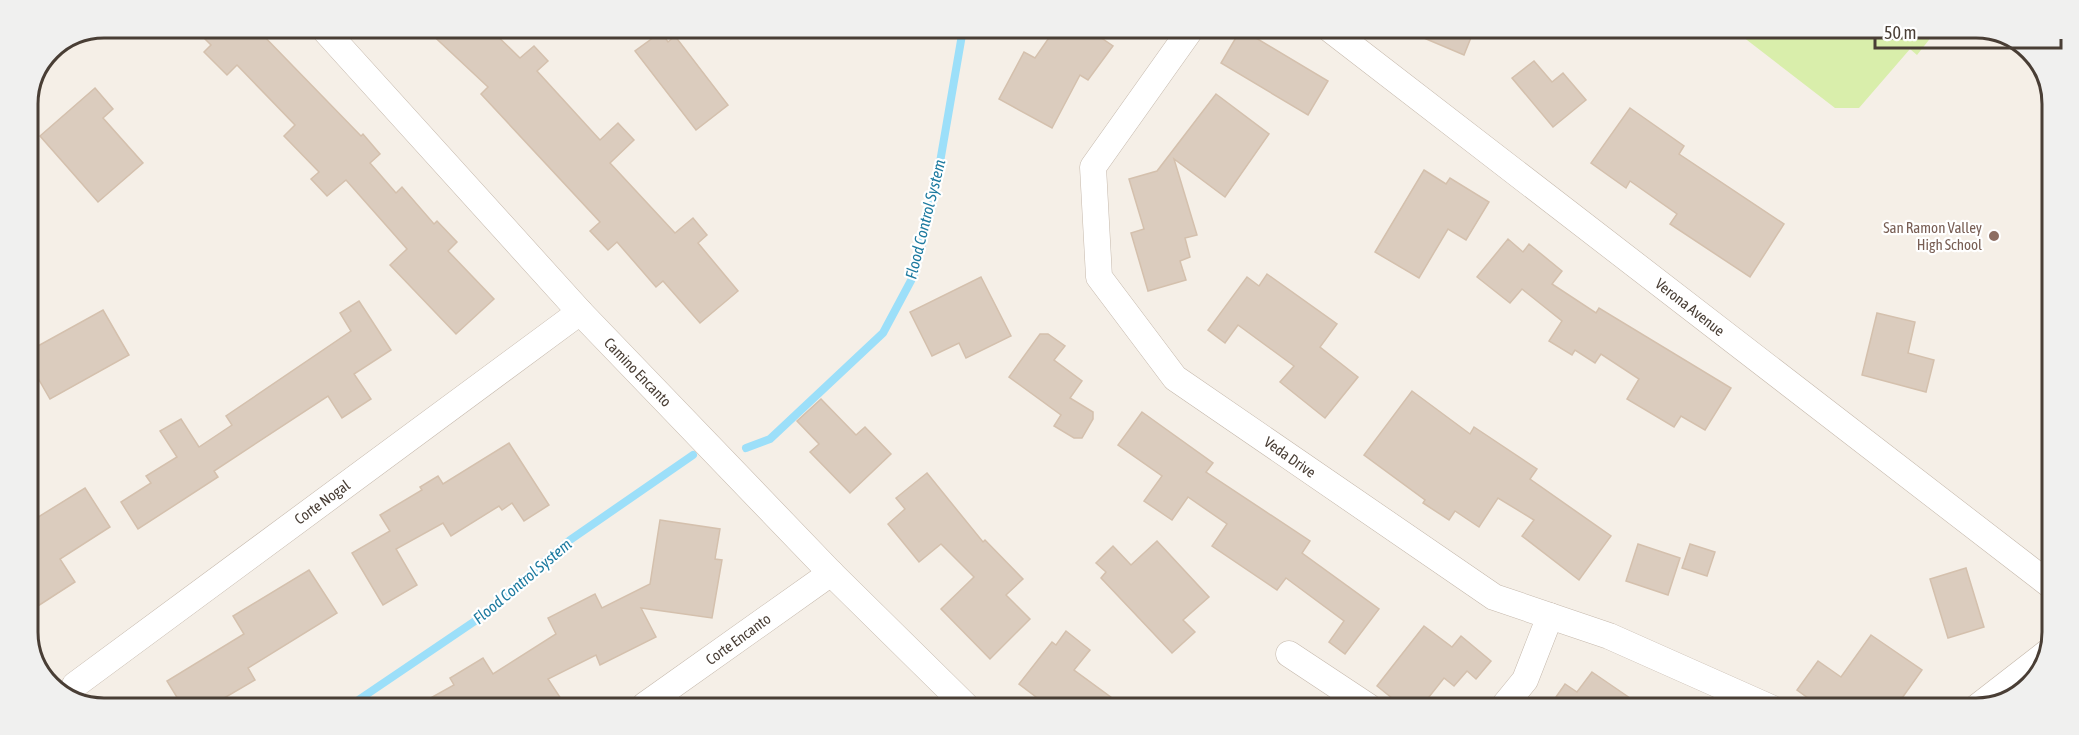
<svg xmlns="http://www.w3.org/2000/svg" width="2079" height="735" viewBox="0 0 2079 735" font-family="'Asap Condensed',sans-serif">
<rect width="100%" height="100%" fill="#f5efe7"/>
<path fill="#d9eeab" d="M1734 30 1936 31 1917 55 1910 49 1859 108H1835Z"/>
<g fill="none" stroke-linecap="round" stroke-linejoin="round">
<g stroke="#9cdff9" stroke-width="8">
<path d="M746 448 770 439 883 333 914 275 934 197 963 29"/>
<path d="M351 705 475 621 570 540 693 455"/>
</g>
</g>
<g fill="#dbccbe" stroke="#d4c0ad" stroke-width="1.5">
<path d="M193 27H255L361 136 363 134 380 154 370 163 396 193 402 187 434 224 437 221 457 242 448 251 494 299 456 334 390 265 407 249 346 180 327 196 311 179 319 172 284 136 295 125 237 65 227 75 204 52 211 45Z"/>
<path d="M425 28H489L520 58 534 46 548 61 537 71 600 140 618 123 634 140 610 163 675 233 693 218 707 235 698 243 738 291 700 323 663 281 656 287 617 242 608 250 590 231 600 222 481 94 488 87Z"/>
<path d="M1055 29H1088L1113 46 1088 80 1080 75 1052 128 999 99 1024 52 1035 58Z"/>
<path d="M1241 29 1328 81 1308 115 1221 63Z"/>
<path d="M1405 30H1474L1464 55Z"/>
<path d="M661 32 668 42 675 36 728 105 696 130 635 51Z"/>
<path d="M1534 61 1552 82 1563 73 1586 100 1553 127 1512 78Z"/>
<path d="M95 88 113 109 103 118 143 163 98 202 40 136Z"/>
<path d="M1216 94 1269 134 1225 197 1174 159 1197 235 1185 238 1190 257 1180 261 1186 280 1148 291 1131 233 1144 229 1129 179 1157 171Z"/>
<path d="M1630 108 1684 146 1679 154 1784 224 1750 277 1670 224 1677 214 1630 181 1626 188 1591 163Z"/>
<path d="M1424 170 1446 184 1450 178 1489 202 1466 240 1448 229 1419 278 1375 252Z"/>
<path d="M1508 239 1523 252 1529 244 1562 271 1552 284 1596 313 1599 308 1731 388 1705 430 1681 416 1674 427 1627 399 1639 379 1601 354 1595 363 1575 350 1572 355 1549 341 1562 321 1522 289 1510 303 1477 277Z"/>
<path d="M1267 274 1337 324 1320 347 1358 377 1325 418 1280 382 1294 366 1238 325 1225 343 1208 330 1247 277 1259 286Z"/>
<path d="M981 277 1011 336 966 358 959 343 932 356 910 312Z"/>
<path d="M359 301 391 350 354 374 371 399 342 418 328 396 214 471 218 477 138 529 121 502 151 483 146 476 177 457 160 431 181 419 199 447 232 425 226 416 351 331 340 313Z"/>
<path d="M103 310 129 355 50 399 27 359V352Z"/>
<path d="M1877 313 1915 322 1908 353 1934 360 1926 392 1862 375Z"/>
<path d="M1040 334H1048L1065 346 1054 360 1082 381 1070 398 1093 412V419L1082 438H1074L1054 426 1061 415 1009 377Z"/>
<path d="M1412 391 1470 434 1474 427 1537 469 1530 479 1611 536 1579 580 1522 536 1534 520 1498 498 1479 527 1455 511 1449 520 1423 503 1425 500 1364 455Z"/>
<path d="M821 399 856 435 865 427 891 454 850 493 810 452 819 444 797 421Z"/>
<path d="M1142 412 1213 463 1206 472 1310 541 1302 553 1379 609 1345 654 1329 642 1344 621 1286 578 1277 590 1212 546 1227 524 1188 497 1172 520 1144 501 1162 476 1118 445Z"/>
<path d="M509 443 549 505 524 521 512 503 502 510 499 506 451 536 443 523 396 549 417 585 383 605 352 553 390 531 380 515 422 490 420 487 438 476 443 484Z"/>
<path d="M927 473 983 542 985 540 1023 579 1006 595 1030 619 990 659 941 609 974 577 941 544 919 562 888 524 905 509 896 498Z"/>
<path d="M85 488 110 527 60 559 75 582 27 613V524Z"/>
<path d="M660 520 720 529 715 559 722 560 712 618 641 608 656 637 600 665 596 655 548 679 565 705H418L454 685 450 678 483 658 493 674 556 634 548 618 595 594 602 608 650 584Z"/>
<path d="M1157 541 1209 597 1183 620 1195 632 1172 653 1101 578 1106 572 1096 563 1113 546 1131 565Z"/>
<path d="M1638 544 1680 558 1668 595 1626 581Z"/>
<path d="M1690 544 1715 552 1707 576 1682 568Z"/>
<path d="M1966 568 1984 627 1948 638 1930 579Z"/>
<path d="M309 570 337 613 248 668 255 680 214 704H181L167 681 244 634 233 616Z"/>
<path d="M1424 626 1452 647 1461 636 1491 661 1476 679 1467 671 1454 686 1444 678 1421 707H1403L1377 686Z"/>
<path d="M1066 631 1090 650 1074 670 1123 706H1048L1019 684 1052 642 1056 645Z"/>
<path d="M1871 635 1922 670 1895 708H1822L1797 690 1818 661 1841 677Z"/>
<path d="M1592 672 1643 707H1549L1565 684 1577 692Z"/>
</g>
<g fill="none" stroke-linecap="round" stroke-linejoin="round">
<defs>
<g id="street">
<path d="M322 27 580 312 831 573 966 706"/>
<path d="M1191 29 1093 167 1099 277 1175 378 1494 597 1609 636 1771 708"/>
<path d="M1331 30 2049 584"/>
<path d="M1289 654 1369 707"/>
<path d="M69 697 75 685 580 312"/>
<path d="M645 705 831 573"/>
<path d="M1503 707 1525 680 1550 616"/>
<path d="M1976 708 2048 652"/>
</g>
</defs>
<use href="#street" stroke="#c5b8ab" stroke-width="27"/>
<use href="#street" stroke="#fff" stroke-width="26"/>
</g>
<circle fill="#8d6e63" stroke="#fff" stroke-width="2" cx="1994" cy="236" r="6"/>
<g text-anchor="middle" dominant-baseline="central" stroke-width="4.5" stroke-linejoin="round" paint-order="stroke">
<g font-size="15" fill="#785e54" stroke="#fff" text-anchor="end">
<text x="1982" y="227">San Ramon Valley<tspan x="1982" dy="17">High School</tspan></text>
</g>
<g font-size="15" fill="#493e35" stroke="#fff">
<text transform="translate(1690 307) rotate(38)">Verona Avenue</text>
<text transform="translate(638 372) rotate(46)">Camino Encanto</text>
<text transform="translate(1290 457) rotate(35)">Veda Drive</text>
<text transform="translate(322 502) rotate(-36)">Corte Nogal</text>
<text transform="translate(738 639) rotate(-36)">Corte Encanto</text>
</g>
<g font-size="16" font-style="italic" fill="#1d7a9f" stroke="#fff">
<text transform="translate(925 219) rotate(-76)">Flood Control System</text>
<text transform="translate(522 581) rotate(-40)">Flood Control System</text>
</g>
</g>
<path d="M0 0H2079V735H0ZM104 38H1976A66 66 0 0 1 2042 104V632A66 66 0 0 1 1976 698H104A66 66 0 0 1 38 632V104A66 66 0 0 1 104 38Z" fill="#f0f0ef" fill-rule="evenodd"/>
<path fill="none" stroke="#493e35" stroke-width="3" d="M104 38H1976A66 66 0 0 1 2042 104V632A66 66 0 0 1 1976 698H104A66 66 0 0 1 38 632V104A66 66 0 0 1 104 38Z"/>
<path d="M1875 39v9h186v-9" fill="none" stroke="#493e35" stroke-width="3"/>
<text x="1884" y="39" font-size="18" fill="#493e35" stroke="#ffffff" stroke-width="4.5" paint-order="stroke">50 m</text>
</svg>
